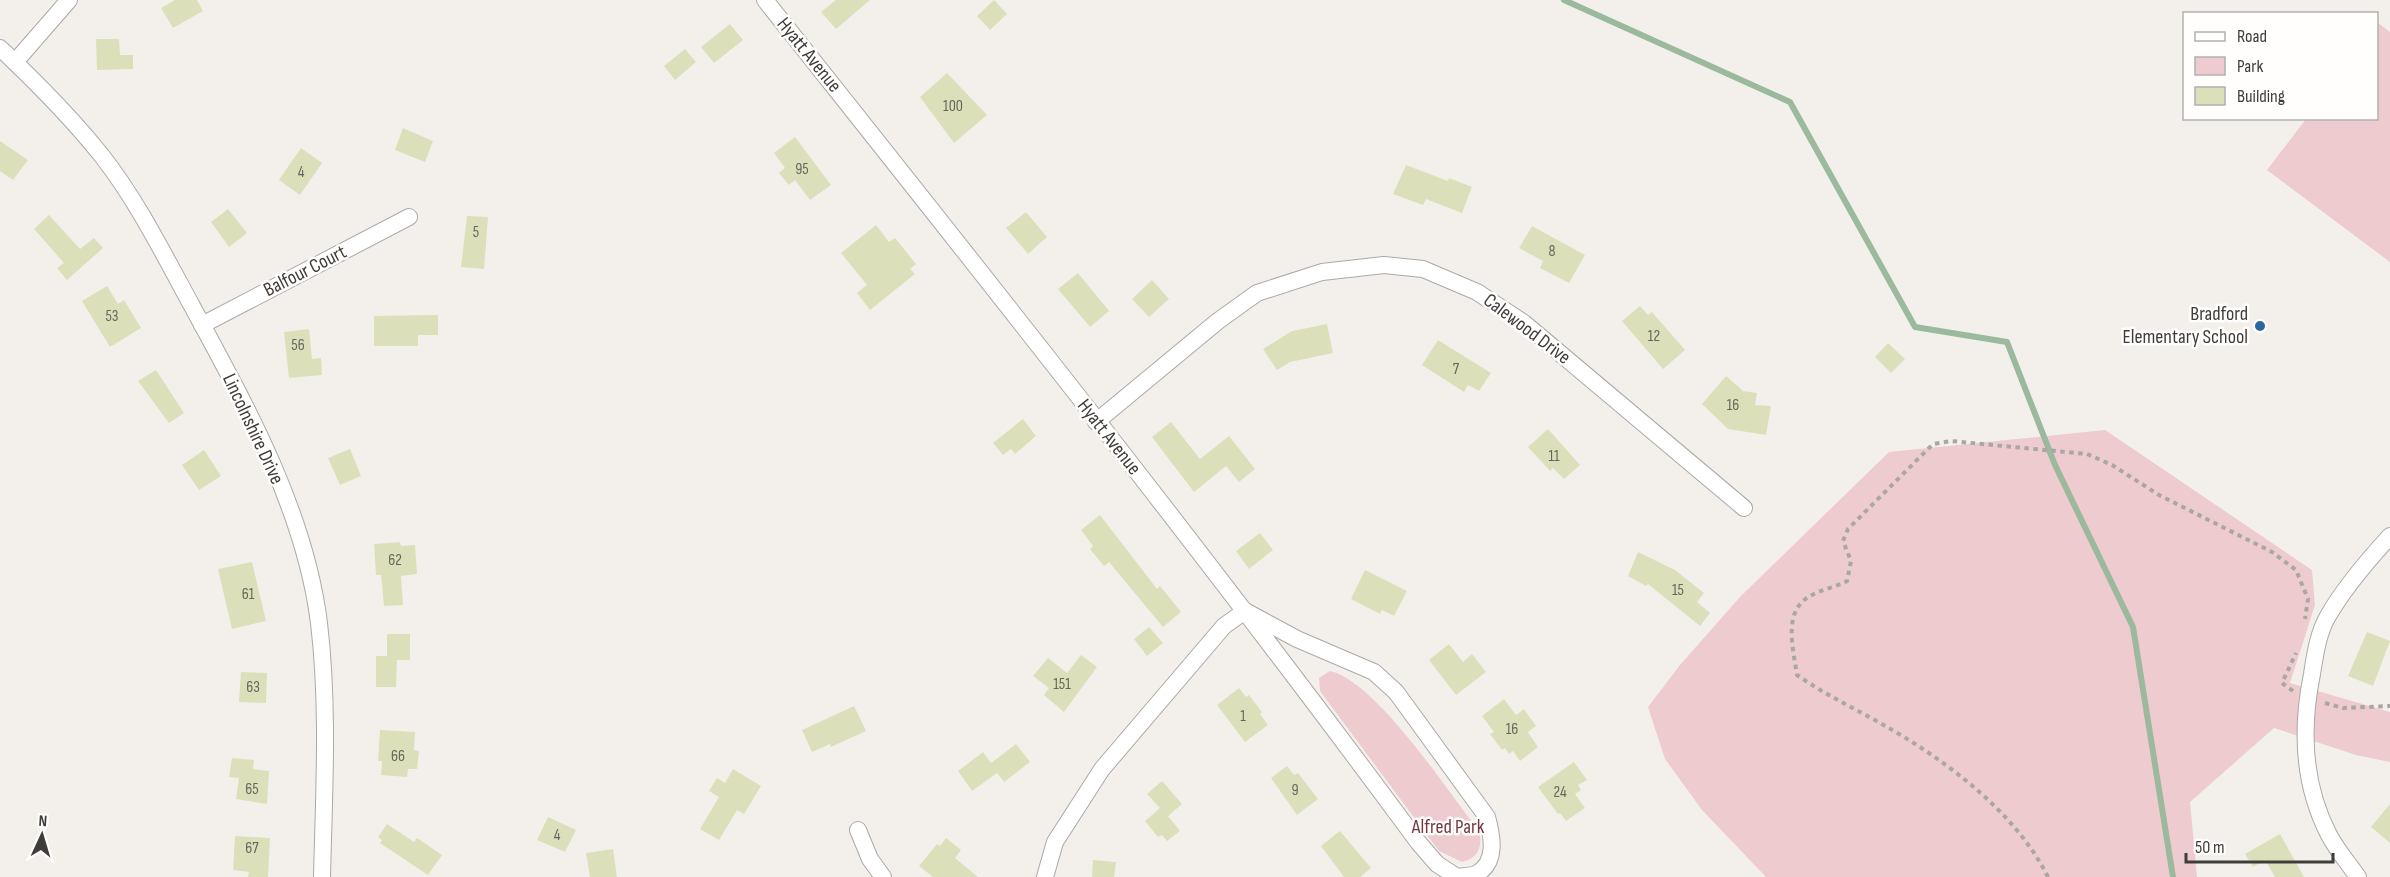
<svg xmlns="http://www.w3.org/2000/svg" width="2390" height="877" viewBox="0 0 2390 877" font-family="'Sofia Sans Condensed',sans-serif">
<rect width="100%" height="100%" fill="#f3f0ec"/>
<g fill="#eecbcf">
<path d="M2378 23 2390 32V262L2267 170 2306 119 2376 118Z"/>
<path d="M2105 430 2312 570 2315 605 2290 683 2390 712V762L2356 755 2274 728 2190 802 2197 877H1766L1702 810 1665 759 1648 707 1680 665 1740 597 1889 452Z"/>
<path d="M1330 671C1376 681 1448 792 1479 831 1483 847 1478 858 1462 862L1439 851 1320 691 1319 678Z"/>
</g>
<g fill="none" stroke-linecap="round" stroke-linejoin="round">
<path stroke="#9bb99d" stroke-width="6" d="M1564 0 1790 102 1915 327 2007 342 2055 465 2133 627 2173 877"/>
</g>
<g fill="#dce0ba">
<path d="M175 0H197L203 11 173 28 161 8Z"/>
<path d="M836 0H870L836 29 821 12Z"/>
<path d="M994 0 1007 14 990 30 977 16Z"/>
<path d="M730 24 743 40 714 63 701 47Z"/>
<path d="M96 39H119L120 55H133V69L97 70Z"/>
<path d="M685 49 696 62 675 80 664 66Z"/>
<path d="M947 73 987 115 954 143 920 97Z"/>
<path d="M403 128 433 141 425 162 395 150Z"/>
<path d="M795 137 831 185 810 200 795 180 789 185 779 173 785 168 774 153Z"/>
<path d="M0 141 28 160 13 180 0 171Z"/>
<path d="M301 148 322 163 300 195 279 180Z"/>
<path d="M1406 165 1448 181 1449 178 1472 187 1462 213 1426 199 1423 205 1393 194Z"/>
<path d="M228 209 247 233 229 247 211 222Z"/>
<path d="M1026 212 1047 237 1028 254 1006 228Z"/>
<path d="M49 215 80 249 94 238 103 248 67 280 57 268 64 263 34 229Z"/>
<path d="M467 216 488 217 484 269 461 267Z"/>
<path d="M876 225 889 242 895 238 916 264 910 269 915 274 870 310 857 293 867 285 841 253Z"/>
<path d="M1532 226 1585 255 1569 283 1540 268 1543 261 1519 248Z"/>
<path d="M1078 273 1109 311 1090 327 1058 289Z"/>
<path d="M1152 280 1169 299 1149 317 1132 299Z"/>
<path d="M107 286 118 304 124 300 141 328 110 347 82 301Z"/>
<path d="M1640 306 1648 315 1652 312 1685 350 1663 369 1622 321Z"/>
<path d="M438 315V335H418V346H374V316Z"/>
<path d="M1327 324 1333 353 1290 362 1277 370 1263 349 1292 331Z"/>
<path d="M309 329 312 359 321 358 322 375 289 378 284 332Z"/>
<path d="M1438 340 1491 373 1479 391 1468 385 1464 392 1422 365Z"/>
<path d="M1888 343 1905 359 1891 373 1875 357Z"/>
<path d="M156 370 184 413 169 423 138 381Z"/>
<path d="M1726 376 1743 391 1757 393 1755 405 1771 406 1766 435 1728 429 1702 404Z"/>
<path d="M1023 419 1036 436 1015 454 1011 449 1003 455 993 443Z"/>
<path d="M1171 422 1200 459 1229 436 1255 469 1239 482 1226 466 1194 492 1152 437Z"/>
<path d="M1548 429 1580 465 1564 479 1553 468 1550 471 1528 447Z"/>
<path d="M350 449 361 476 340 485 328 458Z"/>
<path d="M204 450 221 476 199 490 182 465Z"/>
<path d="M1100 515 1157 589 1160 586 1181 612 1163 627 1109 562 1104 566 1090 549 1093 546 1081 530Z"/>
<path d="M1260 533 1273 550 1249 569 1236 551Z"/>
<path d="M400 542 401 546 415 545 417 574 401 576 403 605 384 606 381 575H376L374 544Z"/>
<path d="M1638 552 1675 570 1704 593 1697 602 1710 613 1700 626 1648 584 1646 586 1628 576Z"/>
<path d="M252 562 266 621 232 629 218 569Z"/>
<path d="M1365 570 1407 591 1394 616 1382 610 1380 614 1351 599Z"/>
<path d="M1149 627 1163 643 1147 656 1134 639Z"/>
<path d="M2367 632 2390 641 2373 686 2348 676Z"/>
<path d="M387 634H410V660H397L396 687H376V656H387Z"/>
<path d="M1449 644 1463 662 1472 654 1486 672 1456 695 1429 660Z"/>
<path d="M1081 655 1097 667 1064 712 1044 695 1049 688 1033 676 1048 658 1067 673Z"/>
<path d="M241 672 267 673 266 703 239 702Z"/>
<path d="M1239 688 1246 697 1249 695 1262 712 1260 714 1268 725 1245 742 1217 705Z"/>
<path d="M1504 699 1516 715 1524 709 1536 726 1528 732 1538 747 1520 761 1513 751 1509 754 1505 748 1502 750 1490 734 1494 732 1482 716Z"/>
<path d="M854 706 866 731 831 747 830 744 812 752 802 730Z"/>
<path d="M380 730 415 732 414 750 419 751 417 769H408L407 777 381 775 382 761H378Z"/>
<path d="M1016 744 1030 762 1004 782 997 773 972 791 958 771 983 752 991 763Z"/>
<path d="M232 758 254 760 253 769 269 771 267 804 236 799 239 778 229 777Z"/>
<path d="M1574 762 1587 780 1578 785 1581 790 1575 794 1585 808 1566 821 1560 813 1558 814 1538 787Z"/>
<path d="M1287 766 1294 775 1298 773 1318 799 1297 815 1271 778Z"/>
<path d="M733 769 761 786 744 814 737 810 719 840 700 829 719 797 709 791 717 778 725 783Z"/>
<path d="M1162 781 1182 804 1168 816 1180 831 1167 841 1162 835 1158 837 1145 821 1160 808 1147 794Z"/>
<path d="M2390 804V843L2371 827Z"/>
<path d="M548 817 576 830 565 852 537 840Z"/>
<path d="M387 824 414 842 417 838 442 855 428 875 380 843 382 840 378 837Z"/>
<path d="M1340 831 1371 868 1360 877H1344L1321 846Z"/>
<path d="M2280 834 2304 877H2275L2265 860 2253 867 2245 854Z"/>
<path d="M235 836 270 838 268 877H248L249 872 233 870Z"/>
<path d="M946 838 961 850 955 858 978 877H933L919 866 937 844 940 846Z"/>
<path d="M613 849 617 877H590L586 853Z"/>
<path d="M1093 860 1116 862 1114 877H1092Z"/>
</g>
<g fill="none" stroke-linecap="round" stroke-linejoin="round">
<defs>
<g id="street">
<path d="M765 0C986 278 1207 556 1418 842L1437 864 1457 877C1462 876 1471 876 1476 874 1498 863 1492 835 1487 817L1396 692 1374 672 1297 639 1245 611"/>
<path d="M0 48C36 82 71 117 102 156 138 202 164 255 192 306 245 404 305 510 319 623 329 707 324 793 322 877"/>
<path d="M15 62 69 0"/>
<path d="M202 325 409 217"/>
<path d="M1096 422 1218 321 1257 293 1322 272 1384 265 1423 269 1477 292 1524 323 1744 508"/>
<path d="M858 830 870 859 883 877"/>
<path d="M1045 877 1055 842 1102 769 1224 626 1245 611"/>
<path d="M2358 877C2348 863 2337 850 2329 835 2303 785 2301 728 2312 674 2315 655 2318 633 2328 616 2344 588 2368 560 2390 536"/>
</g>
</defs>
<use href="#street" stroke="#aba9a5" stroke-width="18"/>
<g stroke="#a9a7a4" stroke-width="4" stroke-dasharray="4.5 4.5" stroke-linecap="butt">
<path d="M2293 691 2282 683 2296 653"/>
<path d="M2325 703 2343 708 2390 706"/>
<path d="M2048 877C2015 811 1943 758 1880 723 1852 707 1824 694 1797 675 1793 648 1782 609 1812 595 1823 589 1836 587 1847 581L1851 561 1843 541 1848 529 1933 444 1951 441 2087 454 2112 465 2159 495 2272 552 2296 570 2308 599 2305 619"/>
</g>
<use href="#street" stroke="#fff" stroke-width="16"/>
</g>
<circle fill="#29689e" stroke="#fffefc" stroke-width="2" cx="2260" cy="326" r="6"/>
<g text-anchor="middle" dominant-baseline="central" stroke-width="5" stroke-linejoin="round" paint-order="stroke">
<g font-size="16" fill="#66665b">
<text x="953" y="106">100</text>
<text x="802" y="169">95</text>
<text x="301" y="172">4</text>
<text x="476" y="232">5</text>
<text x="1552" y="251">8</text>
<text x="112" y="316">53</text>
<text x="1654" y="336">12</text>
<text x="298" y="345">56</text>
<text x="1456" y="369">7</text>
<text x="1733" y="405">16</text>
<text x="1554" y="456">11</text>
<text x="395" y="560">62</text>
<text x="1678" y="590">15</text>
<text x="248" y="594">61</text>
<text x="1062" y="684">151</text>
<text x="253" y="687">63</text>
<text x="1243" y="716">1</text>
<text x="1512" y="729">16</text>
<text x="398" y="756">66</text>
<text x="252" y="789">65</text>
<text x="1295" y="790">9</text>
<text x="1560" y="792">24</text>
<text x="557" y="835">4</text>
<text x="252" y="848">67</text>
</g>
<g font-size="20" fill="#3e3d3b" stroke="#fffefc">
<text transform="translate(809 55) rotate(51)">Hyatt Avenue</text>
<text transform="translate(305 271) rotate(-27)">Balfour Court</text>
<text transform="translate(1527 329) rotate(37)">Calewood Drive</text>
<text transform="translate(253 429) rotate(65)">Lincolnshire Drive</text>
<text transform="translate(1109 437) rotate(52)">Hyatt Avenue</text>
</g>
<g font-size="20" fill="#3e3d3b" stroke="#fffefc" text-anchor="end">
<text x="2248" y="314">Bradford<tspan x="2248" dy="23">Elementary School</tspan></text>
</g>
<g font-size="20" fill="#703741" stroke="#fffefc">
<text x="1448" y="827">Alfred Park</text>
</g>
</g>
<rect x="2183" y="12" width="195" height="108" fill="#fffefc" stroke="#b2b1af" stroke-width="1.5"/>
<rect x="2195" y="32" width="30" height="9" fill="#ffffff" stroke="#b2b1af" stroke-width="1.5"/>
<text x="2237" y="42" font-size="18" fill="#3e3d3b">Road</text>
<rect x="2195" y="57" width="30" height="18" fill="#eecbcf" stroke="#b2b1af" stroke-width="1.5"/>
<text x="2237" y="72" font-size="18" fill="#3e3d3b">Park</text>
<rect x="2195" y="87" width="30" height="18" fill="#dce0ba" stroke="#b2b1af" stroke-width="1.5"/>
<text x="2237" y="102" font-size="18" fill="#3e3d3b">Building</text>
<g transform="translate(42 835) rotate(4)" stroke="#fffefc" stroke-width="4.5" paint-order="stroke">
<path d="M0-4.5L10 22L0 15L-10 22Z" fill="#3e3d3b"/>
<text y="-9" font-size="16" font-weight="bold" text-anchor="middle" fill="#3e3d3b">N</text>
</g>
<path d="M2186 853v9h147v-9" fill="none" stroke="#3e3d3b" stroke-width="3"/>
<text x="2195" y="853" font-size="18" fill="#3e3d3b" stroke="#fffefc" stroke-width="4.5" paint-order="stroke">50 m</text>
</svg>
